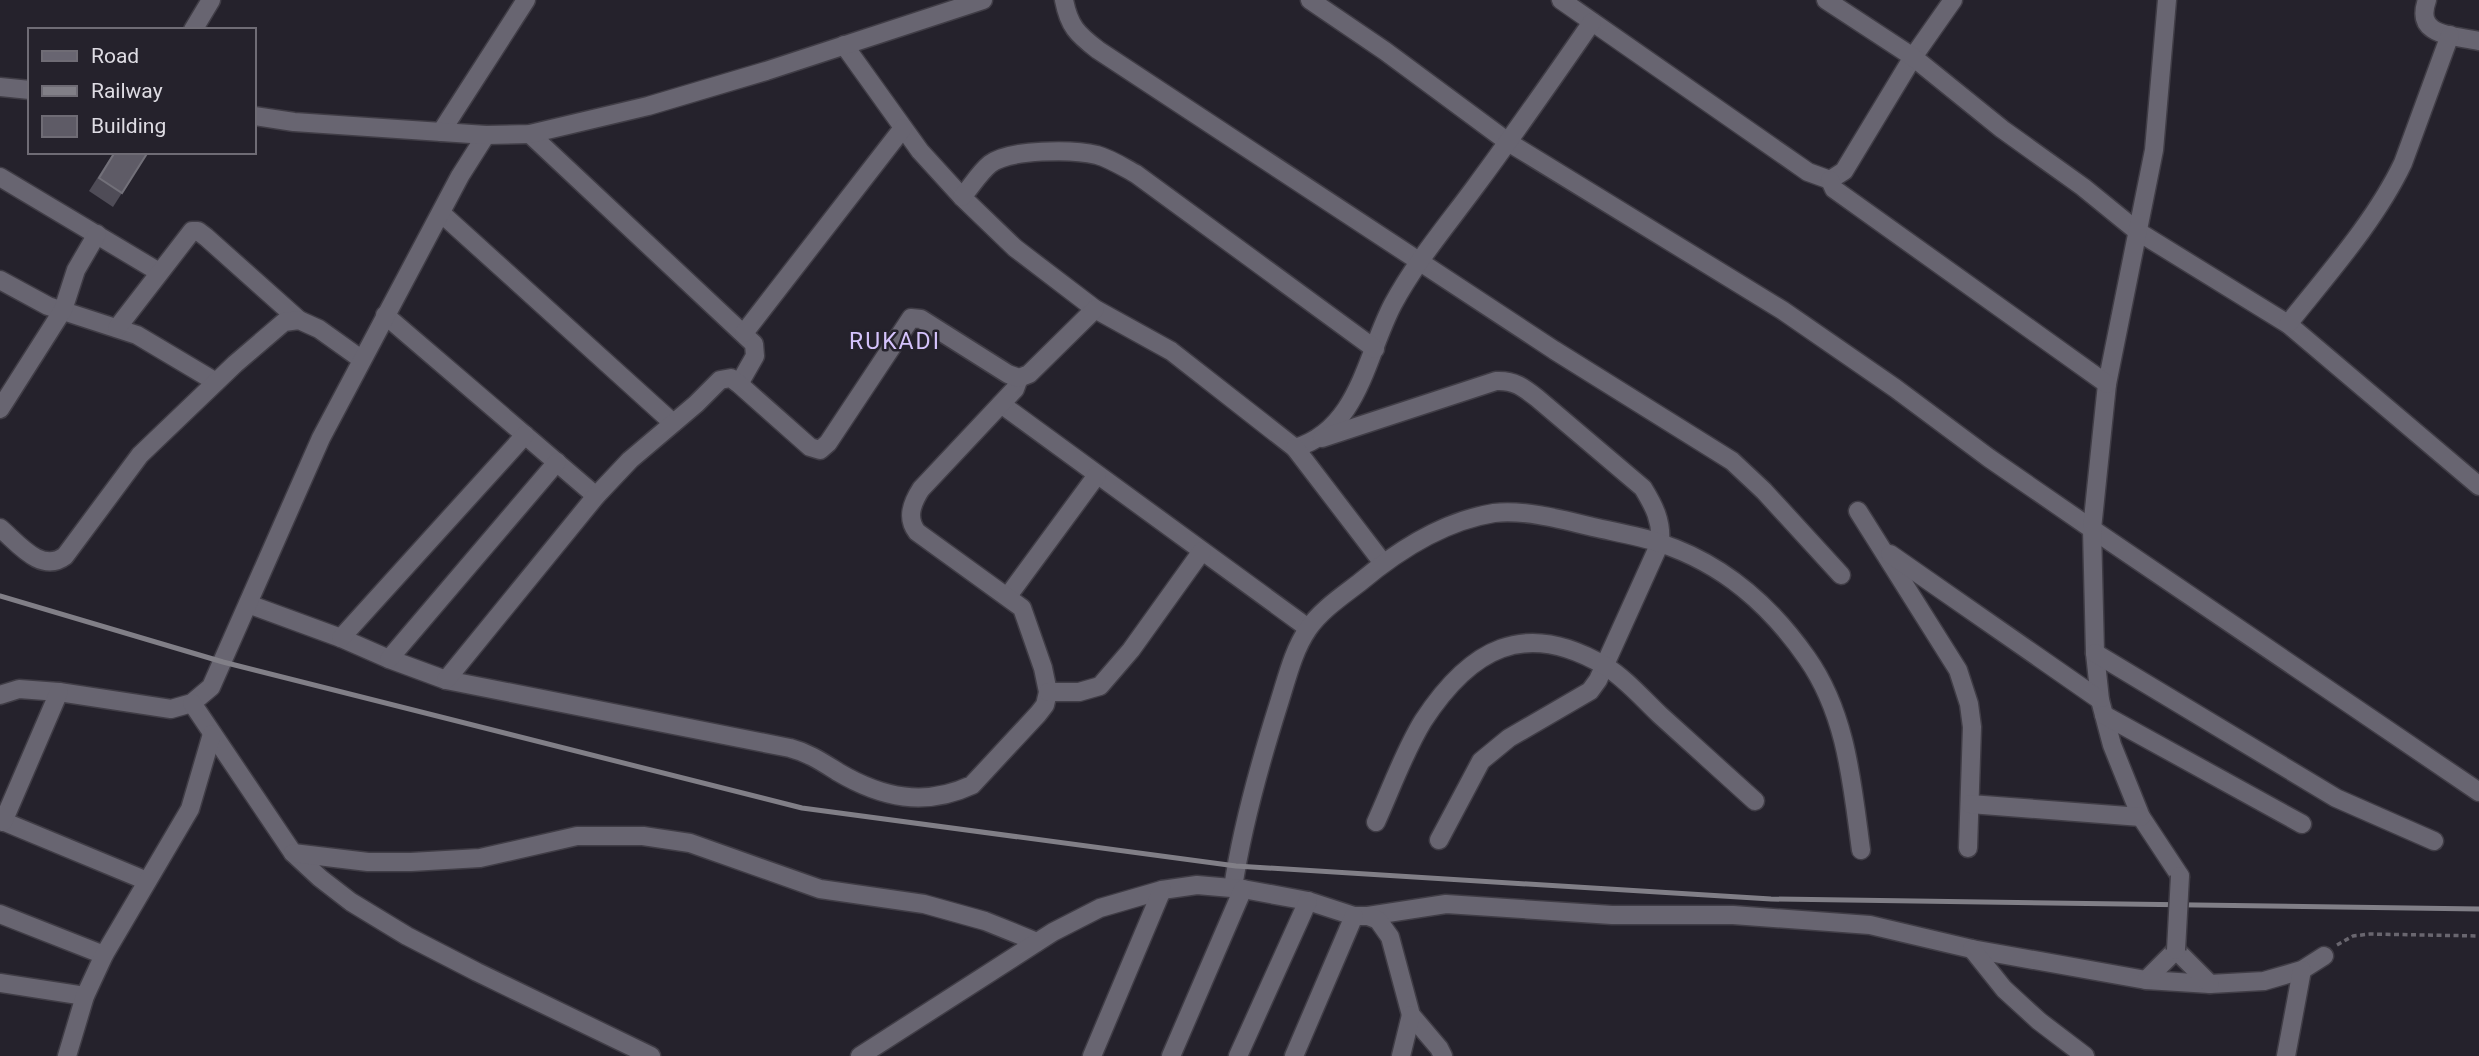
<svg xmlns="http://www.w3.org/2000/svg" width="2479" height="1056" viewBox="0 0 2479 1056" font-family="Roboto,sans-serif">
<rect width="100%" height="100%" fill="#25222c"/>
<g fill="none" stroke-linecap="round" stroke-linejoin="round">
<defs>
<g id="street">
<path d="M1064 0C1069 26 1077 34 1098 50L1554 350 1732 461 1764 491 1841 575"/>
<path d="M1310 0 1385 51 1508 142 1782 310 1895 388 1989 458 2092 529 2479 792"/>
<path d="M1561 0 1808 172 1830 180 1844 171 1913 57 1953 0"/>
<path d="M1826 0 1913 57 2002 129 2083 187 2137 231 2288 324 2479 486"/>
<path d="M2167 0 2154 150 2107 384 2092 529 2095 653 2100 700 2112 745 2141 817 2180 876"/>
<path d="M2427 0C2414 37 2453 35 2479 41"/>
<path d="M193 30 211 0"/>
<path d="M844 45 920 151 962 197 1015 248 1095 309 1171 351 1295 448C1359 429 1366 355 1393 304 1415 263 1447 225 1475 187 1515 133 1554 77 1592 22"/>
<path d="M441 132 526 0"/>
<path d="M530 134 754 344 755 356 739 384"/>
<path d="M0 177 159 272"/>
<path d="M1830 180 1834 189 2107 384"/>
<path d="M962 197C971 187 979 173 990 164 1010 149 1073 149 1097 155 1111 159 1123 167 1136 174L1375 349"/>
<path d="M441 213 673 423"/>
<path d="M0 280 48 306 137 335 216 382"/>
<path d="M385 315 596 496"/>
<path d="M2288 324C2328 274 2376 220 2403 163L2450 35"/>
<path d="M117 328 192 231H198L206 237 299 320"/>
<path d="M744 333 903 128"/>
<path d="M1001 404 1308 628"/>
<path d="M0 409 63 310 76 270 97 234"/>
<path d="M1322 438 1496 381C1514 380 1523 387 1537 398L1643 488C1654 506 1662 521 1660 543L1598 680 1590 691 1509 738 1481 761 1439 840"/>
<path d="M1295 448 1383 563"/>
<path d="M1858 511 1958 670 1969 704 1972 727 1968 848"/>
<path d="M0 528C18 543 41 574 65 556L140 455 235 364 284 322 299 320 319 329 361 359"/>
<path d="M1890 554 2100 700"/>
<path d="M1008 596 1097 475"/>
<path d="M248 604 341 638 389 659 446 680 790 748C809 753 822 762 838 772 882 798 925 807 972 785L1038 714 1045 705 1048 692 1043 668 1022 608 917 532C906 518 912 503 921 489L1015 389 1019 378"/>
<path d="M341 638 525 435"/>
<path d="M2095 653 2336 798 2434 841"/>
<path d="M389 659 557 462"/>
<path d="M446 680 596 496 630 460 696 404 720 380 731 378 739 384 810 447 820 450 828 443 911 318 921 319 1008 374 1019 378 1029 374 1095 309"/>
<path d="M1048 692H1079L1100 686 1131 650 1202 551"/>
<path d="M0 695 19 689 59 692 171 709 192 703 211 687 321 438 460 176 486 135"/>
<path d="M192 703 293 853 320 878 351 902 407 936 477 972 651 1056"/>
<path d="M2104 715 2302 824"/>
<path d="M1970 804 2141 817"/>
<path d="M0 820 147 881"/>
<path d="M3 822 59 692"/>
<path d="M1376 822C1391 789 1404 752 1423 721 1470 649 1524 618 1605 666 1625 678 1643 699 1660 715 1692 744 1723 772 1755 801"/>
<path d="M293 853 368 862H411L480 858 577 836H643L690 843 820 889 924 904 985 921 1037 942"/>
<path d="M1233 888C1242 826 1260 763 1279 703 1287 678 1293 651 1308 629 1320 611 1342 596 1359 583 1397 551 1443 521 1494 513 1523 509 1564 520 1593 527 1615 532 1639 536 1660 543 1724 564 1770 605 1807 658 1847 715 1852 784 1861 850"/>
<path d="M0 914 104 955"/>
<path d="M1368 916 1446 904 1612 915H1733L1870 925 1972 949 2146 980 2210 984 2264 981 2302 970 2324 956"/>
<path d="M1972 949 2004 989 2039 1021 2085 1056"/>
<path d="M2146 980 2176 950 2210 984"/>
<path d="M0 983 85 996"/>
<path d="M67 1056 85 996 104 955 190 809 212 734"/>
<path d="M860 1056 1053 932 1100 908 1162 890 1197 885 1243 889 1308 901 1354 916H1368L1378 920 1390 937 1411 1015 1439 1048 1443 1056"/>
<path d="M1092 1056 1162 890"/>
<path d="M1171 1056 1243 889"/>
<path d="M1238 1056 1308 901"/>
<path d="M1294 1056 1354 916"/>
<path d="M1401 1056 1411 1015"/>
<path d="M2286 1056 2302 970"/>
</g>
<g id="secondary">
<path d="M0 87 30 90"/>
<path d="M254 116 294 122 486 135 530 134 648 106 766 71 983 0"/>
</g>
</defs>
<use href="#street" stroke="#403d46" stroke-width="21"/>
<use href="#secondary" stroke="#403d46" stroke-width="21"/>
<path stroke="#69666f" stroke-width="3.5" stroke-dasharray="5 3.5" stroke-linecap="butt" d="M2337 945 2353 936 2370 934 2479 936"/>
<use href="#street" stroke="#686571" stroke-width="18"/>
<use href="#secondary" stroke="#686571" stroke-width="18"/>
<path stroke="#817f87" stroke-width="5" d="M0 596 223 662 802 808 1236 866 1771 899 2479 909"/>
<defs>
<path id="street-bridge" d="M2176 950 2180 876"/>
</defs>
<use href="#street-bridge" stroke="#403d46" stroke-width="21" stroke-linecap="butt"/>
<use href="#street-bridge" stroke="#686571" stroke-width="18"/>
</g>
<path fill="#4f4c57" d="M114 152H148L113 207 89 191Z"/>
<path fill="#5e5b66" stroke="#727079" stroke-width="2" d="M115 152H148L122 193 99 178Z"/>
<g text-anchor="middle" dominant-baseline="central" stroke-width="5" stroke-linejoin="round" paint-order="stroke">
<g font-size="23" letter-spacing="2" fill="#d5c3fc" stroke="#25222c">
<text x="895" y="341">RUKADI</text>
</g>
</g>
<rect x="28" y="28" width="228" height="126" fill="#25222c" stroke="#6f6c75" stroke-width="2"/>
<rect x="42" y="51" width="35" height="10" fill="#686571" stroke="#6f6c75" stroke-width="2"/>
<text x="91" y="63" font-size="21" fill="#dedce3">Road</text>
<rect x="42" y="86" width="35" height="10" fill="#817f87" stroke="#6f6c75" stroke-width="2"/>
<text x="91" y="98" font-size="21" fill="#dedce3">Railway</text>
<rect x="42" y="116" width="35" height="21" fill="#5e5b66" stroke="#6f6c75" stroke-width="2"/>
<text x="91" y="133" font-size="21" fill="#dedce3">Building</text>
</svg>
